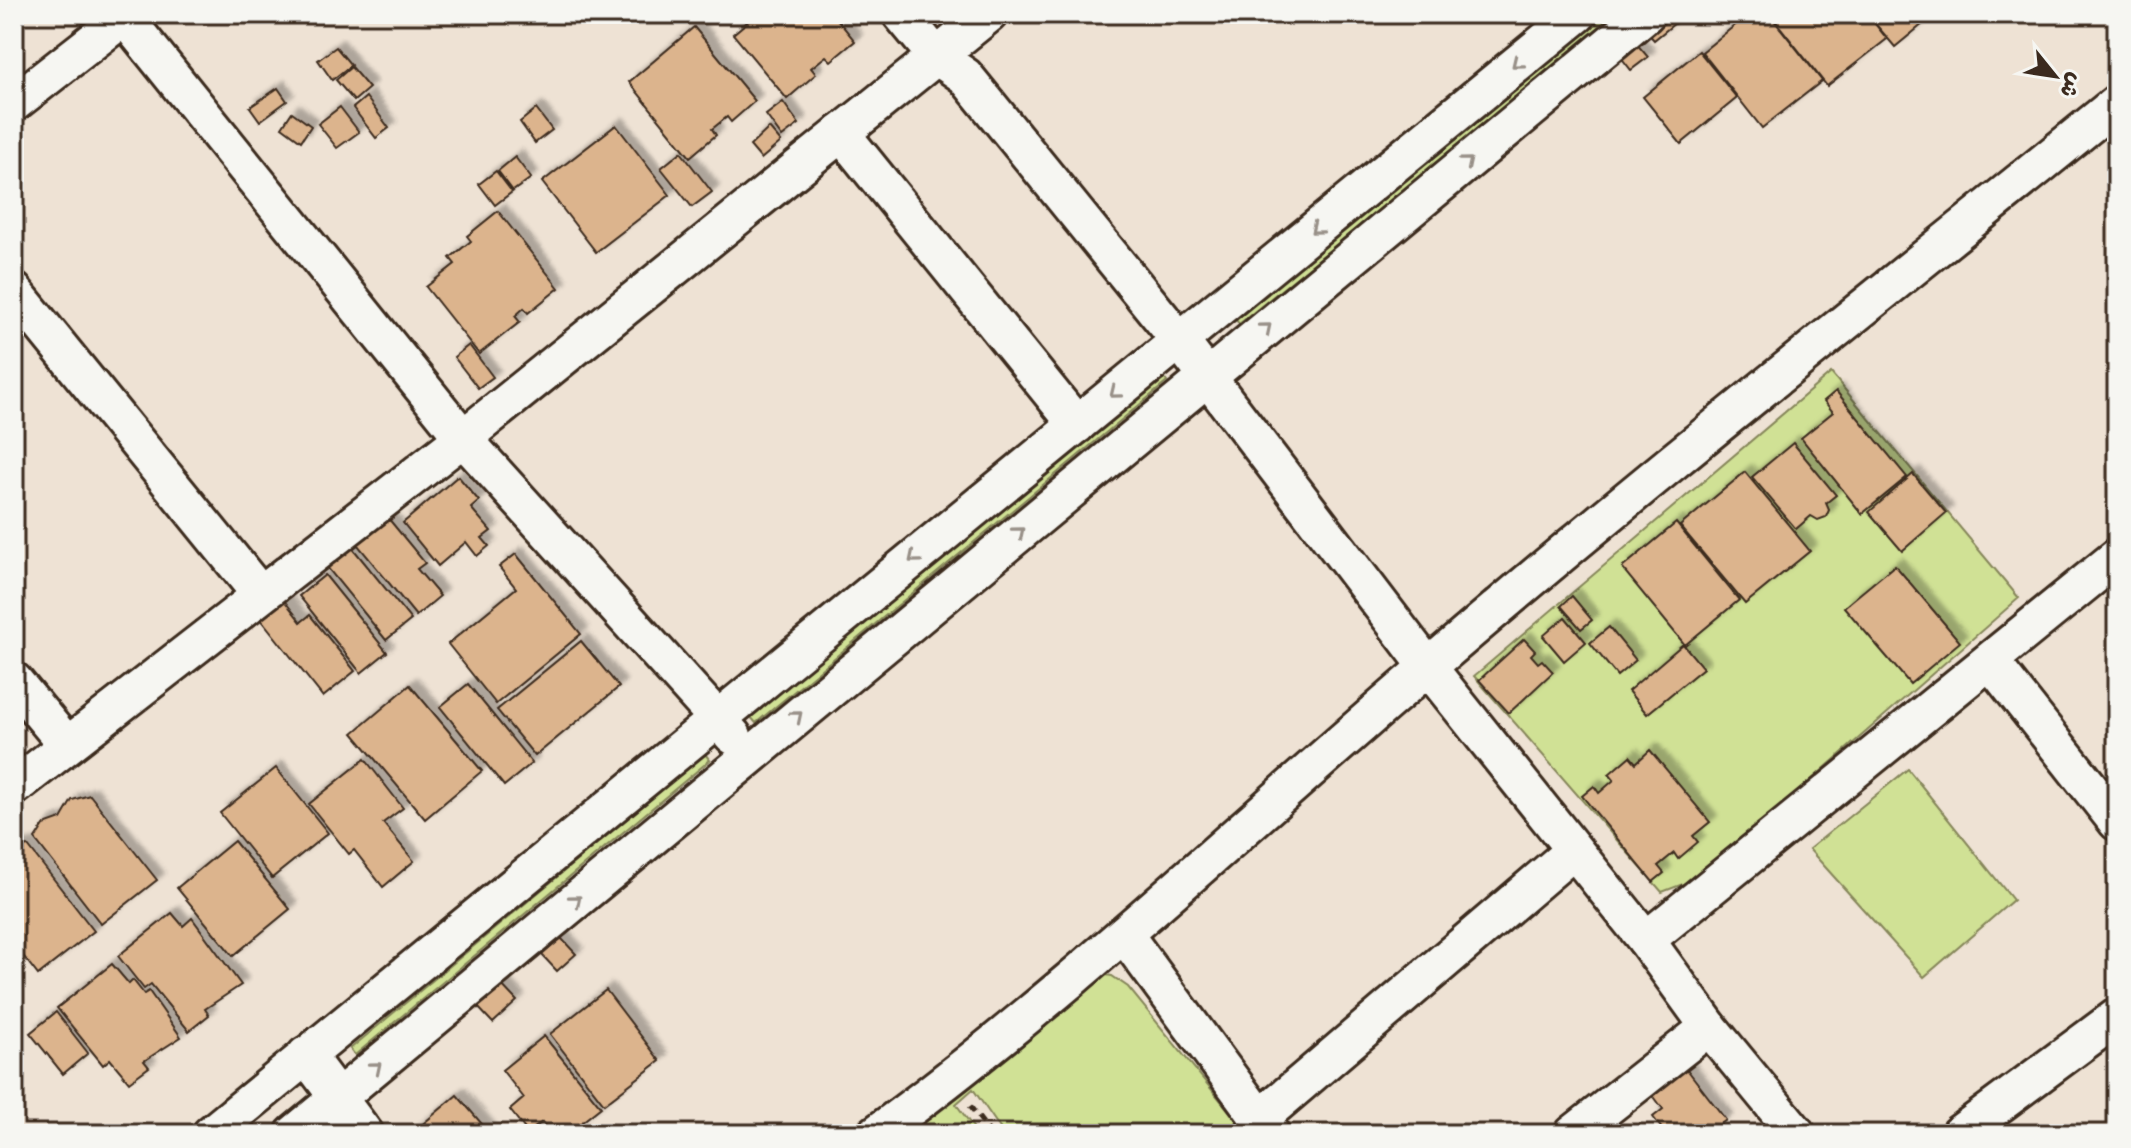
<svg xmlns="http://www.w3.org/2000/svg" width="2131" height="1148" viewBox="0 0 2131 1148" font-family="Delius,'Playpen Sans Arabic',sans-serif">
<defs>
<filter id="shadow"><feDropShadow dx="7" dy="-7" stdDeviation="2" flood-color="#0004"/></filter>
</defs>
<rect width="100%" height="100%" fill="#eee2d4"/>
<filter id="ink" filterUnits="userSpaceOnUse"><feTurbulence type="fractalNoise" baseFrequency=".0125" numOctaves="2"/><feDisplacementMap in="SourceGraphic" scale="16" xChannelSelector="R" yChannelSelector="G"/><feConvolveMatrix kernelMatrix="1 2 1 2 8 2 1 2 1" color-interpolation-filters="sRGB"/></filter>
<g filter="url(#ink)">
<g fill="#d0e195" stroke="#86865a" stroke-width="2">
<path d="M1607 14H1621L1239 324 1234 317Z"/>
<path d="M1831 373 2019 598 1699 878 1662 892 1474 676Z"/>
<path d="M1161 374 1167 382 756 723 750 716Z"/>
<path d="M705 754 710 760 355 1055 350 1049Z"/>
<path d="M1908 769 2013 900 1924 977 1809 849Z"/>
<path d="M1100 974 1112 976 1128 987 1248 1134H1004L973 1089 956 1104 978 1134H911Z"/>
</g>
<g fill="#dcb48d" stroke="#3b2a1e" stroke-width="2" filter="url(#shadow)">
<path d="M757 14H833L855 41 831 61 826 56 811 68 816 74 787 99 733 34Z"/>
<path d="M1664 14H1686L1654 40 1645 30Z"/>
<path d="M1749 14H1769L1822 81 1762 128 1702 52Z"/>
<path d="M1770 14H1867L1887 39 1827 86Z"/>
<path d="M1867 14H1935L1895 47Z"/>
<path d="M694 27 755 101 731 122 727 117 712 129 716 135 690 157 629 82Z"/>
<path d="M1636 43 1648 57 1631 70 1620 56Z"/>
<path d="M336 47 351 65 332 80 318 60Z"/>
<path d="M1699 51 1737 98 1681 144 1643 97Z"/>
<path d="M351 67 369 88 354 101 336 80Z"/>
<path d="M278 88 287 101 260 121 250 107Z"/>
<path d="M366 97 389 128 376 138 353 108Z"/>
<path d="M783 102 799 124 782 137 766 115Z"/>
<path d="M340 107 359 132 337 148 318 124Z"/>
<path d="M536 109 552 130 535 143 520 122Z"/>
<path d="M292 112 311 126 301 141 282 127Z"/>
<path d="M616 125 670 195 596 252 542 182Z"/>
<path d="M769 128 781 142 761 159 750 146Z"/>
<path d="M681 152 712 192 692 207 661 168Z"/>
<path d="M515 157 531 178 513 191 498 171Z"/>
<path d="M496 171 512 192 495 205 479 184Z"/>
<path d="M498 211 559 288 528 313 524 308 515 316 520 322 479 354 426 287 455 264 450 258 471 241 467 236Z"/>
<path d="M469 345 493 377 478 388 454 357Z"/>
<path d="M1836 391 1907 477 1862 514 1801 438 1833 412 1824 401Z"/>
<path d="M1793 443 1836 495 1826 503 1829 510 1826 517 1818 520 1811 516 1796 529 1752 477Z"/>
<path d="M1745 472 1810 551 1745 604 1680 526Z"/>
<path d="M1913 474 1946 513 1902 551 1869 512Z"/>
<path d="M458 476 479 501 471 508 491 531 482 538 489 546 477 556 466 542 438 566 403 523Z"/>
<path d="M388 518 425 563 417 569 440 596 416 616 357 544Z"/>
<path d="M1676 523 1739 600 1685 645 1622 568Z"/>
<path d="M351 546 411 620 386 640 326 566Z"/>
<path d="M516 554 581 634 496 704 448 644 516 588 499 567Z"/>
<path d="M1895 565 1960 642 1910 684 1844 607Z"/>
<path d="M325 575 387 652 361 673 299 596Z"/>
<path d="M1572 596 1592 620 1581 629 1561 606Z"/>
<path d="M283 599 301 622 310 615 355 671 323 697 260 618Z"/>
<path d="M1565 617 1586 642 1564 661 1543 636Z"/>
<path d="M1609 627 1636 660 1617 676 1590 643Z"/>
<path d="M1524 639 1535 651 1531 655 1538 663 1542 660 1553 672 1509 713 1479 680Z"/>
<path d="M581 641 619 687 535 756 497 710Z"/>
<path d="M1683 644 1703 668 1647 714 1628 691Z"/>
<path d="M468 684 532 763 504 786 440 707Z"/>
<path d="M410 685 482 771 425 819 353 733Z"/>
<path d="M1650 750 1710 822 1693 836 1698 842 1678 859 1674 853 1658 866 1664 873 1653 882 1582 796 1594 786 1599 793 1614 780 1609 774 1630 756 1636 763Z"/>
<path d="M365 759 403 808 383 823 414 861 383 887 354 850 349 854 309 804Z"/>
<path d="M276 768 328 833 272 878 220 813Z"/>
<path d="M90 795 157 880 101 924 35 839 44 825 61 819 72 800Z"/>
<path d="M234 841 290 909 233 956 177 888Z"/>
<path d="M28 846 94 931 38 975 14 944V849Z"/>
<path d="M172 913 183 926 192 918 241 985 205 1009 209 1015 189 1031 151 984 144 989 118 956Z"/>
<path d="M561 938 576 954 557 971 542 955Z"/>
<path d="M112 964 129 984 133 980 144 994 149 991 181 1037 144 1061 149 1067 129 1082 110 1059 103 1065 57 1008Z"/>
<path d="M499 982 517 1001 493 1023 475 1004Z"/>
<path d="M606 990 660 1061 604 1104 550 1034Z"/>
<path d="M56 1012 88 1053 63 1074 30 1033Z"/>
<path d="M544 1036 601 1107 567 1134H551L542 1122 528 1133 510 1110 524 1098 502 1070Z"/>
<path d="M1686 1068 1726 1120 1708 1134H1666L1653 1117 1663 1109 1652 1094Z"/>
<path d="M457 1095 488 1131 411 1134Z"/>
</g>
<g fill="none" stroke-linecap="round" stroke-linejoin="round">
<defs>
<g id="minor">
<path d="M122 14 463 438 733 736"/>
<path d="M901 14 936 56 965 76 1180 341 1428 667 1646 940 1709 1027 1797 1134"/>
<path d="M14 103 124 17"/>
<path d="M841 133 1077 425"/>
<path d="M14 291 260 594"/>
<path d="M1991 662 2117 822"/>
<path d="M14 681 67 745"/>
<path d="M14 787 463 438 989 14"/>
<path d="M1124 934 1271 1134"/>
<path d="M1646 940 2117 557"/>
<path d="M306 1055 365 1134"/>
<path d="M1259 1119 1573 851"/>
<path d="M211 1134 1578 14"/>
<path d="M294 1134 1646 14"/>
<path d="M876 1134C1070 992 1244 824 1427 668 1652 474 1887 290 2117 103"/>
<path d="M1573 1134 1709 1027"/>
<path d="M1959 1134 2117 1017"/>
</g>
</defs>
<use href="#minor" stroke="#3b2a1e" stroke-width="42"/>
<path stroke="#3b2a1e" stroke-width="5" stroke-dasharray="8 6" stroke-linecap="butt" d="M970 1106 991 1134"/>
<use href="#minor" stroke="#f6f6f2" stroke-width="36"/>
</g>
<defs><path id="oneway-chevron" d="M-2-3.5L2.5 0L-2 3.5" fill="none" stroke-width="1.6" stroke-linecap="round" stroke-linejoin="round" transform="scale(2)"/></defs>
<g stroke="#989088">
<use href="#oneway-chevron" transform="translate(1517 63) rotate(141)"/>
<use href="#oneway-chevron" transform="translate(1467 162) rotate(-40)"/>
<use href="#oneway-chevron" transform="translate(1316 229) rotate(141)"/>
<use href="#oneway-chevron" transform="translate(1266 328) rotate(-40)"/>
<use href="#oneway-chevron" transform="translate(1115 393) rotate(141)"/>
<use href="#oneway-chevron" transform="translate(1019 532) rotate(-40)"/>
<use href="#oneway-chevron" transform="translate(914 558) rotate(140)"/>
<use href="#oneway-chevron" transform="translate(797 716) rotate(-40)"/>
<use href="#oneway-chevron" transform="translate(576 900) rotate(-40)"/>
<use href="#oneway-chevron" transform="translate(376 1067) rotate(-40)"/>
</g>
</g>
<rect width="2131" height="1148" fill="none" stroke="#f6f6f2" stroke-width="48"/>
<rect x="24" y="24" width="2083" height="1100" fill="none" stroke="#3b2a1e" stroke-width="3" filter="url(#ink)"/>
<g transform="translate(2055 76) rotate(120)" stroke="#f6f6f2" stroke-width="6" paint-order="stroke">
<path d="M0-6L14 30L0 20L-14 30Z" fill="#3b2a1e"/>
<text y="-12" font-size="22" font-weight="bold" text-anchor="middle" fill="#3b2a1e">ش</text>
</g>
</svg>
